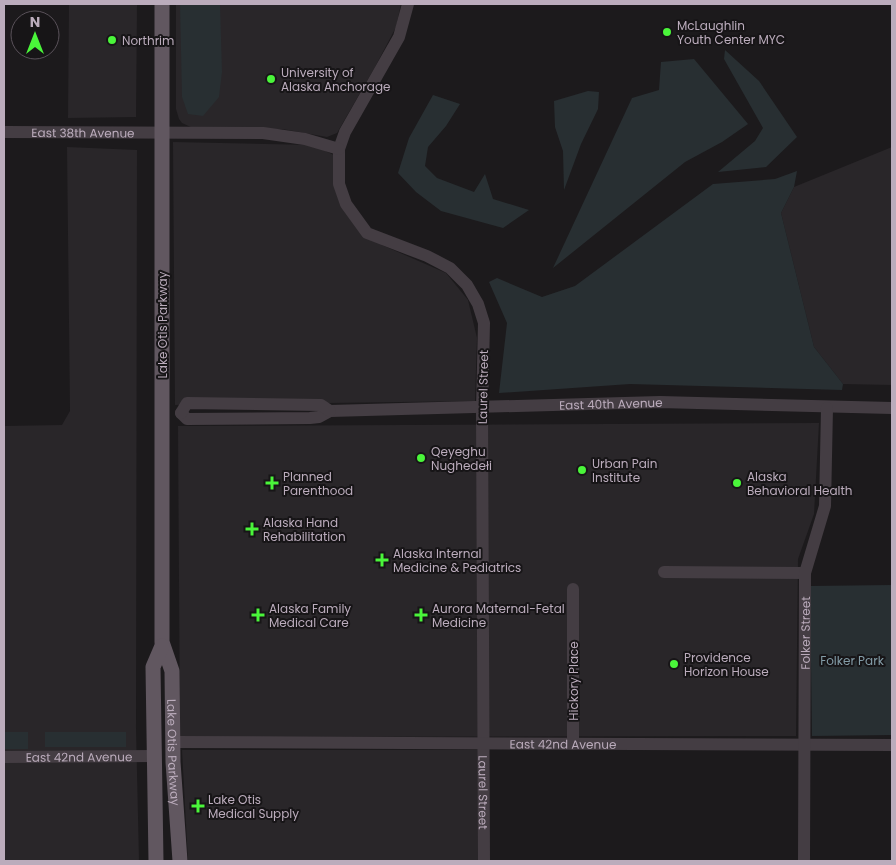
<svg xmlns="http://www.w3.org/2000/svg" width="896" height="865" viewBox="0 0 896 865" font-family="Poppins,sans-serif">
<rect width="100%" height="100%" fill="#1c1a1c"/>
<g fill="#292629">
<path d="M69 4H137L136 117 68 118Z"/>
<path d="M176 4H401L396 27 375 67 337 133 327 137 282 129H204L193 128 182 123 179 119 176 109Z"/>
<path d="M173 142 312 145 334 155 337 194 382 245 446 273 468 300 477 338 475 401 175 405Z"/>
<path d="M67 147 137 150 136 728 139 861H4V426L62 425 70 411Z"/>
<path d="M892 147V385L843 384 814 347 781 213 794 187Z"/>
<path d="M819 423 814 514 798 559 796 736 180 737 178 426Z"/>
<path d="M182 750H478L479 861H188Z"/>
</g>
<g fill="#282f32">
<path d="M180 4H220L222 72 219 97 203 116 188 114 182 97Z"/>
<path d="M725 50 759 81 797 137 766 167 718 172 755 141 763 128 724 59Z"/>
<path d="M694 59 748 124 722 142 685 162 553 268 632 98 659 90 661 62Z"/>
<path d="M588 91 599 92 598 109 581 144 564 190 563 151 555 127 554 101Z"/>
<path d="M433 95 460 104 446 126 428 147 425 166 437 178 474 192 485 174 493 199 529 210 503 228 441 211 416 192 398 173 409 138Z"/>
<path d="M797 171 794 187 781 213 814 347 843 384 842 390 630 384 499 393 507 323 489 282 497 278 542 297 575 286 713 184 775 179Z"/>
<path d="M892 585V735L812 736 810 586Z"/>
<rect x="4" y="732" width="24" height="17"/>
<rect x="45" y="732" width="81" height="15"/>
</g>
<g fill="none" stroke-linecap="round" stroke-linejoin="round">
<g stroke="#443d43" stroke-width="12">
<path id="s1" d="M408 4 399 37 345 132 339 149V184L346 204 367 233 427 256 450 268 467 285 478 304 484 323 482 409 484 861"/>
<path id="s2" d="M4 132 263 133 305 139 339 149"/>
<path id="s3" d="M181 413 187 419 310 418 319 417 330 411 660 402 892 408"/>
<path d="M181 413 187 403 321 405 330 411"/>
<path d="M664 572 805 573"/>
<path id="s4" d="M173 742 892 745"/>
<path d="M573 744V589"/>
<path id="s5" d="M4 757 154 756"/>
<path id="s6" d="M804 861 805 573 825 506 827 408"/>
</g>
<g stroke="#615760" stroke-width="15">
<path id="s7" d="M162 4V642L172 671 173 762 180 861"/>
<path d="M156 861 153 667 162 646"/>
</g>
</g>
<g fill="#4af53a" stroke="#171517" stroke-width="2">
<circle cx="667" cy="32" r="5"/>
<circle cx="112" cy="40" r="5"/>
<circle cx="271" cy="79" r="5"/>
<circle cx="421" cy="458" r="5"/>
<circle cx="582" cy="470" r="5"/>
<path d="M269.5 475.5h5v5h5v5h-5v5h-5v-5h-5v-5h5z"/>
<circle cx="737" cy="483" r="5"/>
<path d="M249.5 521.5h5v5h5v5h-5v5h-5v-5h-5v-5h5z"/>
<path d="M379.5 552.5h5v5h5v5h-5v5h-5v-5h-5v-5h5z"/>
<path d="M255.5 607.5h5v5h5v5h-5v5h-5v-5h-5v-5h5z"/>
<path d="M418.5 607.5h5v5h5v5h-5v5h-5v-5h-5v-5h5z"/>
<circle cx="674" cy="664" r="5"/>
<path d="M195.5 798.5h5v5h5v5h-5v5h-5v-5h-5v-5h5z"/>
</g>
<g text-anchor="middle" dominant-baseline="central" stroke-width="4" stroke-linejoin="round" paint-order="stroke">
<g font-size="12" fill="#bbacbc" stroke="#171517" text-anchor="start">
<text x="677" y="25">McLaughlin<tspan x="677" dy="14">Youth Center MYC</tspan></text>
<text x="122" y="40">Northrim</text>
<text x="281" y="72">University of<tspan x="281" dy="14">Alaska Anchorage</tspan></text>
<text x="431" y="451">Qeyeghu<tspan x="431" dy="14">Nughedełi</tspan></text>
<text x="592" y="463">Urban Pain<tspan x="592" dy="14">Institute</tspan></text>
<text x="283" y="476">Planned<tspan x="283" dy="14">Parenthood</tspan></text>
<text x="747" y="476">Alaska<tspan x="747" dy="14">Behavioral Health</tspan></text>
<text x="263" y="522">Alaska Hand<tspan x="263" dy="14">Rehabilitation</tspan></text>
<text x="393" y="553">Alaska Internal<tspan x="393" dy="14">Medicine &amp; Pediatrics</tspan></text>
<text x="269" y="608">Alaska Family<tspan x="269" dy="14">Medical Care</tspan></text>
<text x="432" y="608">Aurora Maternal-Fetal<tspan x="432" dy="14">Medicine</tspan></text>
<text x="684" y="657">Providence<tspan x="684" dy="14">Horizon House</tspan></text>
<text x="208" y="799">Lake Otis<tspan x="208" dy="14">Medical Supply</tspan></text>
</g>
<g font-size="12" fill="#bbacbc" stroke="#171517">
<text stroke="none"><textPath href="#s2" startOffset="79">East 38th Avenue</textPath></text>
<text transform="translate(162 325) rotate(-90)">Lake Otis Parkway</text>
<text transform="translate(483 387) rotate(-89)">Laurel Street</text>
<text stroke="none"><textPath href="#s3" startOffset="434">East 40th Avenue</textPath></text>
<text stroke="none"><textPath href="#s6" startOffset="228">Folker Street</textPath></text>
<text transform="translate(573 681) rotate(-90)">Hickory Place</text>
<text stroke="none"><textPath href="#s4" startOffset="390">East 42nd Avenue</textPath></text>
<text stroke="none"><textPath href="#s7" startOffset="750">Lake Otis Parkway</textPath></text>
<text stroke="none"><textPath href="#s5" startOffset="75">East 42nd Avenue</textPath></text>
<text stroke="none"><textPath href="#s1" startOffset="879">Laurel Street</textPath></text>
</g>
<g font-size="12" fill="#839ca7" stroke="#171517">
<text x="852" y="660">Folker Park</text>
</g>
</g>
<rect width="896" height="865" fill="none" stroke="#bbacbc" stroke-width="10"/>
<g transform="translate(35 35)"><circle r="24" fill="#171517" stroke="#595159"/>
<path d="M0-4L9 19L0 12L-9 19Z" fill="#4af53a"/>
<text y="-8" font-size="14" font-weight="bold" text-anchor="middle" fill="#bbacbc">N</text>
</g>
</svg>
